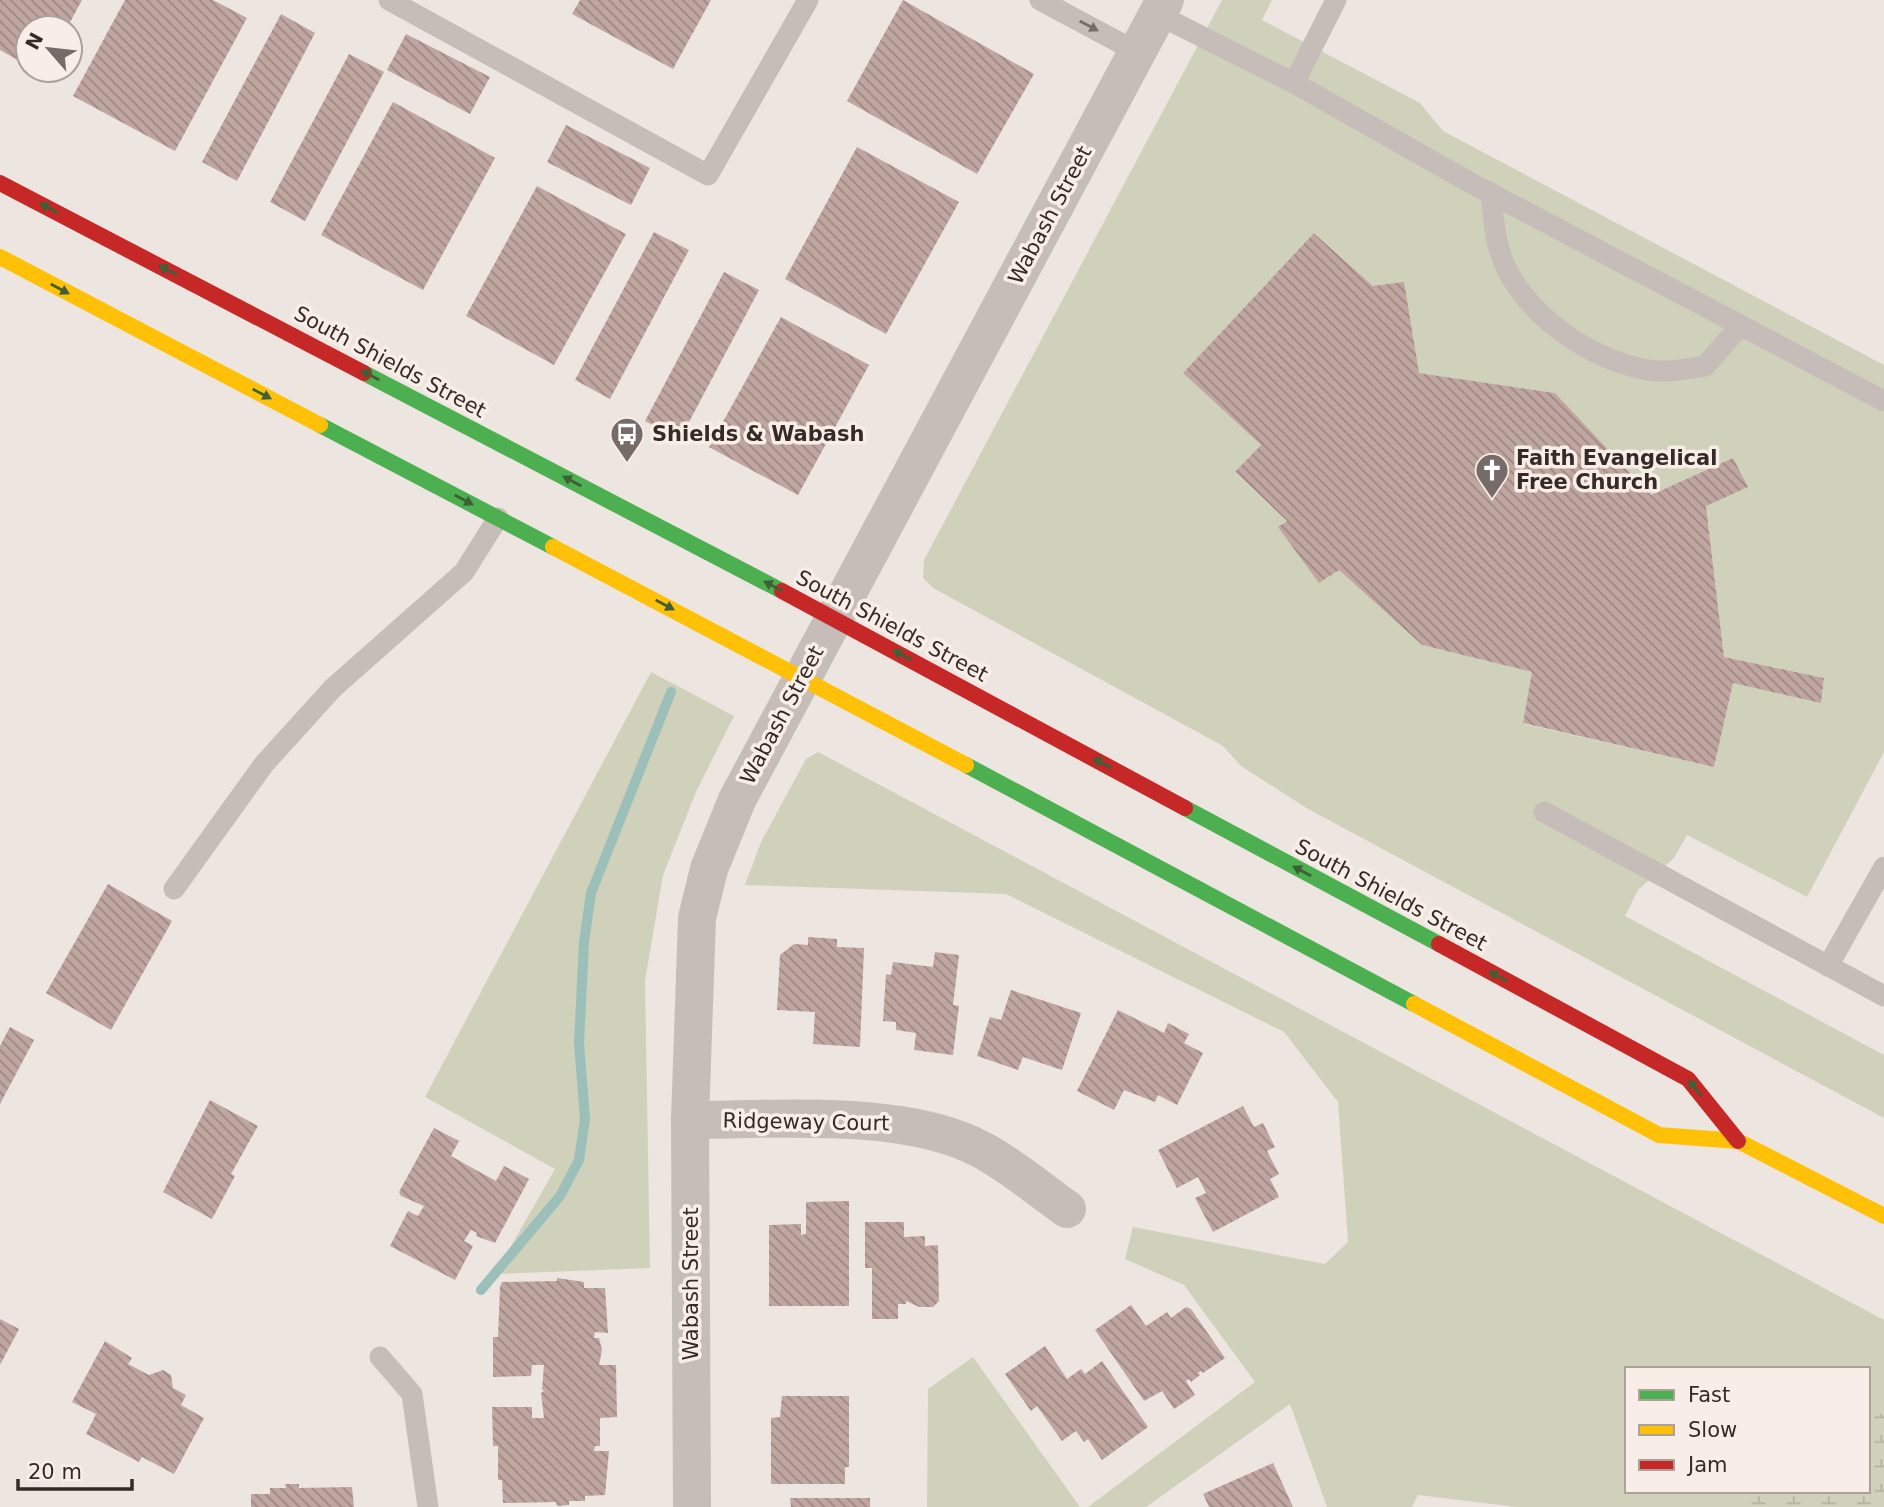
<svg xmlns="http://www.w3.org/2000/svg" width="1884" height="1507" viewBox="0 0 1884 1507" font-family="'DejaVu Sans',sans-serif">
<defs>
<pattern id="wetland-marsh" width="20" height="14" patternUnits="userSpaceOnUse" patternTransform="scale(1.75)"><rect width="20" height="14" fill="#d0d1ba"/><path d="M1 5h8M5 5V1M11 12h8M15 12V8" fill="none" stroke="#b3b4a0"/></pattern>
<pattern id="building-back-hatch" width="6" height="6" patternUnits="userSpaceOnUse" patternTransform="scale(1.75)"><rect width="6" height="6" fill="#c0a6a1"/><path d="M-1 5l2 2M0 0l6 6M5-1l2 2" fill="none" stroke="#9d8783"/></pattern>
</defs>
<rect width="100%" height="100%" fill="#ede5e0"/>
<g fill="#d0d1ba" fill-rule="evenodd">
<path d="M1222 0H1272L1262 20 1420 103 1443 131 1884 365V752L1807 897 1687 835 1674 858 1638 890 1625 916 1884 1055V1118L1308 809 1241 766 1223 746 933 588 923 578 924 560ZM1315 233 1373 286 1419 373 1555 393 1651 495 1733 458 1706 506 1724 657 1824 678 1821 702 1733 683 1714 767 1524 724 1532 672 1422 645 1339 570 1278 527 1287 521 1235 473 1261 445 1183 373Z"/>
<path d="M651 672 734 716 696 792 663 875 645 981 650 1268 495 1274 555 1169 425 1097Z"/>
<path d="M818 752 1884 1320V1507H1517L1418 1495 1412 1507H1327L1290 1404 1146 1507H1088L1255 1382 1184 1285 1125 1259 1133 1227 1325 1264 1348 1242 1338 1102 1284 1032 1006 894 745 885 761 842 806 759ZM1627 1369H1868V1491H1627Z"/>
<path d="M973 1357 1080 1507H927L928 1389Z"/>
</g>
<path fill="url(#wetland-marsh)" d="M1868 1408 1884 1415V1507H1740L1734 1491H1868Z"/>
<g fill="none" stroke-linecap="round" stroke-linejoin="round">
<path stroke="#9cbfba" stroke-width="10" d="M481 1290 560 1196 579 1160 585 1119 579 1043 584 942 591 893 671 692"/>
</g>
<g fill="url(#building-back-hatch)">
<path d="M0 0H82L67 28H28V66L0 50Z"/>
<path d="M125 0H213L247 18 175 151 73 96Z"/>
<path d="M580 0H711L673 69 572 14Z"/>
<path d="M903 0 1034 74 977 174 847 101Z"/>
<path d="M281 14 315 33 237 181 202 162Z"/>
<path d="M406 34 490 77 470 114 387 70Z"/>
<path d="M349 54 384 72 305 221 270 202Z"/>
<path d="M393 102 495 158 423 290 321 235Z"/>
<path d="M566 125 650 168 631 205 547 162Z"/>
<path d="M857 147 959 202 886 334 785 279Z"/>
<path d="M537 186 626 234 554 365 466 316Z"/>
<path d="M654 232 689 250 610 399 575 380Z"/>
<path d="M1314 233 1373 286 1404 282 1419 373 1555 393 1651 495 1733 458 1748 487 1706 506 1724 657 1824 678 1821 703 1733 683 1714 767 1523 723 1532 672 1422 645 1339 570 1319 583 1278 527 1287 521 1235 472 1261 445 1183 373Z"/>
<path d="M724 272 759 290 680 439 645 421Z"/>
<path d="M781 317 869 365 798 495 709 447Z"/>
<path d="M108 884 172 921 111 1030 46 993Z"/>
<path d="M808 937 837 939V947L864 948 860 1047 813 1044 815 1012 777 1010 780 955 794 944 808 945Z"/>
<path d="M935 952 959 955 953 1005 959 1006 953 1055 914 1050 916 1033 896 1030V1022L883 1021 886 974 891 975 893 962 933 967Z"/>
<path d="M1011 990 1081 1013 1062 1070 1023 1057 1018 1070 977 1056 990 1017 1001 1020Z"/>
<path d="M1118 1010 1164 1033 1168 1023 1189 1034 1184 1043 1203 1053 1177 1105 1158 1095 1155 1102 1124 1090 1114 1110 1077 1091Z"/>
<path d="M10 1027 34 1040 0 1104V1046Z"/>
<path d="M210 1100 258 1126 231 1174 235 1176 212 1219 163 1192Z"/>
<path d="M1243 1106 1254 1127 1263 1123 1275 1147 1267 1151 1279 1174 1270 1179 1279 1197 1213 1232 1195 1198 1206 1193 1198 1177 1177 1188 1158 1150Z"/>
<path d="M434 1128 459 1141 451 1156 465 1164 496 1181 504 1166 529 1179 495 1243 476 1236 477 1233 471 1230 464 1241 473 1246 455 1280 390 1246 408 1211 418 1216 424 1206 401 1196 399 1192Z"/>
<path d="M849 1201V1306H769V1225L801 1224V1235L806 1234V1202Z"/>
<path d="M865 1222H904V1237L925 1236V1246L938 1245 939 1301 933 1307H919L906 1301V1304H898V1319H872V1268H865Z"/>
<path d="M557 1278 584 1282V1288H605L608 1333 595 1332 594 1338H599L602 1350 599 1365H616L617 1417 600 1418V1446H595L594 1451H609L605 1495 585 1496V1501H569V1505L557 1506 556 1502 503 1503 502 1480H498V1446H493L492 1407H532V1418H544L541 1393 545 1390H542L544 1365H532L531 1376 493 1377V1337H498L500 1287 502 1282 557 1281Z"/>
<path d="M1131 1305 1146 1326 1167 1312 1171 1318 1186 1307 1191 1309 1225 1358 1203 1373 1201 1371 1198 1373 1200 1375 1191 1382 1189 1379 1186 1381 1195 1395 1174 1409 1162 1391 1144 1401 1095 1330Z"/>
<path d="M0 1319 19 1329 0 1365Z"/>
<path d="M105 1341 132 1358 128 1364 149 1375 163 1370 171 1375 173 1388 186 1395 181 1405 204 1418 174 1474 142 1457 139 1462 86 1434 96 1414 72 1402Z"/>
<path d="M1045 1346 1067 1379 1081 1369 1085 1374 1102 1361 1148 1427 1102 1460 1088 1439 1084 1442 1076 1431 1062 1441 1037 1406 1031 1411 1005 1374Z"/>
<path d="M782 1396H849V1467H845V1484H771V1418L780 1417Z"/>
<path d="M1273 1463 1293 1507H1209L1203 1494Z"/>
<path d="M285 1484H299V1488L352 1487 354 1507H251V1494H270V1488H286Z"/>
<path d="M790 1498H870V1507H791Z"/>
</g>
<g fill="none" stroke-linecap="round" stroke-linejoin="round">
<g stroke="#c6bdb9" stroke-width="21">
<path d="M389 0 708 175 808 0"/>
<path d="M1040 0 1137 52"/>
<path d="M1336 0 1294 83 1471 183 1884 401"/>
<path d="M1157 14 1294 83"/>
<path d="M1491 193C1493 212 1494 234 1500 252 1518 312 1596 366 1657 371 1672 372 1690 368 1705 366L1740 326"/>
<path d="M1544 812 1884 996"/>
<path d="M174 889 264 764 333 688 464 572 498 518"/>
<path d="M1828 966 1884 867"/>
<path d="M380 1357 412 1394 428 1507"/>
</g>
<g stroke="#c6bdb9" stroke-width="38">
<path d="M690 1120C776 1120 907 1108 984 1151 1013 1167 1040 1190 1067 1209"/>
<path d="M692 1507 690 1120 697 918 709 869 737 800 1165 0"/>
</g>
<g stroke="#4caf50" stroke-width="16">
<path d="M364 373 782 591"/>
<path d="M320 425 553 547"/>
<path d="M966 765 1414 1004"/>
<path d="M1185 808 1439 944"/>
</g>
<g stroke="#ffc107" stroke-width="16">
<path d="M0 257 320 425"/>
<path d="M553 547 966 765"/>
<path d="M1414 1004 1659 1135 1738 1141 1884 1216"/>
</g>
<g stroke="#c62828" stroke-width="16">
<path d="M0 183 364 373"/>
<path d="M782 591 1185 808"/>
<path d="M1439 944 1688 1079 1738 1141"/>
</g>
</g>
<defs><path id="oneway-solid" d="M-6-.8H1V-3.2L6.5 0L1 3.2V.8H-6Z" transform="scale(1.75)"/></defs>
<use fill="#776c69" href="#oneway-solid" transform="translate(1089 26) rotate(28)"/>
<g fill="#3f5f37">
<use href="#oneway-solid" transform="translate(49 208) rotate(-152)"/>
<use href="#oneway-solid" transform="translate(168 270) rotate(-152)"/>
<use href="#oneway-solid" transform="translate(60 289) rotate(28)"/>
<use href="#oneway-solid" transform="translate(370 375) rotate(-152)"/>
<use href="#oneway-solid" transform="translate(262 394) rotate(28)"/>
<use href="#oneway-solid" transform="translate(572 481) rotate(-152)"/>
<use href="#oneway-solid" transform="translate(464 500) rotate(28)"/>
<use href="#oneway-solid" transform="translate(773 586) rotate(-152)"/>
<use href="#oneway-solid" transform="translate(665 605) rotate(28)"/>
<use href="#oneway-solid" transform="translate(902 655) rotate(-151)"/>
<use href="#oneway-solid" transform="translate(1102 763) rotate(-152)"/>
<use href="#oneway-solid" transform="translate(1302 871) rotate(-152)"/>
<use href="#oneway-solid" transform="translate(1498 976) rotate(-152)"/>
<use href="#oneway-solid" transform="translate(1695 1088) rotate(-129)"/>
</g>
<defs>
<symbol id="bus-pin" viewBox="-11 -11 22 30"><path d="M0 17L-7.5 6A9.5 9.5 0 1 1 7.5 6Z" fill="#766b68" stroke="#f9eee7"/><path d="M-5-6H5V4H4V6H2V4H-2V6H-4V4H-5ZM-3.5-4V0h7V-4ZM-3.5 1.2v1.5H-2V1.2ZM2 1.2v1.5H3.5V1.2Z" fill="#fff"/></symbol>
<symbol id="church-pin" viewBox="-11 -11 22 30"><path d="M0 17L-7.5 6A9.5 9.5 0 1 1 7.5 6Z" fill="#766b68" stroke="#f9eee7"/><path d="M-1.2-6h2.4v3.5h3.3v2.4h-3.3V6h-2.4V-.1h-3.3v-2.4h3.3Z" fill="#fff"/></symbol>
</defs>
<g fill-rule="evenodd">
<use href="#bus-pin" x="608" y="415" width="38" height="52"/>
<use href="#church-pin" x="1473" y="451" width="38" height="52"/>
</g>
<g text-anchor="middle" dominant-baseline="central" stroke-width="7" stroke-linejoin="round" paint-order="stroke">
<g font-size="21" fill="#362a27" stroke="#f9eee7">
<text transform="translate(1050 215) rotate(-62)">Wabash Street</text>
<text transform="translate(390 362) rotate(28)">South Shields Street</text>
<text transform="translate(892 626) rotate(28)">South Shields Street</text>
<text transform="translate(782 715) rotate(-62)">Wabash Street</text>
<text transform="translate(1391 895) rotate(28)">South Shields Street</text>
<text transform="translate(806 1122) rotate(1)">Ridgeway Court</text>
<text transform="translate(691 1284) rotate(-90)">Wabash Street</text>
</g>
<g font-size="21" font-weight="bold" fill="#362a27" stroke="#f9eee7" text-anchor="start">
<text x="652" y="434">Shields &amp; Wabash</text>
<text x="1516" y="458">Faith Evangelical<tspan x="1516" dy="24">Free Church</tspan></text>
</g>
</g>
<rect x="1625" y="1367" width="245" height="126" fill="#f9eee7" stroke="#aba09a" stroke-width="2"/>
<rect x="1639" y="1390" width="35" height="10" fill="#4caf50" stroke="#aba09a" stroke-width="2"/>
<text x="1688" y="1402" font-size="21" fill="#362a27">Fast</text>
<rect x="1639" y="1425" width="35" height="10" fill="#ffc107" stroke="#aba09a" stroke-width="2"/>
<text x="1688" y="1437" font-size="21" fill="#362a27">Slow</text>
<rect x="1639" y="1460" width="35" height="10" fill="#c62828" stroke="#aba09a" stroke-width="2"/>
<text x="1688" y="1472" font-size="21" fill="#362a27">Jam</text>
<g transform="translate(49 49) rotate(298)"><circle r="33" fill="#f9eee7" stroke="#aba09a" stroke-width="2"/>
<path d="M0-5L12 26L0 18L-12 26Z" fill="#766b68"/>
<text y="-10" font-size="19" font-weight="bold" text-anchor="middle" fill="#362a27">N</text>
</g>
<path d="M18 1479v10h114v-10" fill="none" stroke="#362a27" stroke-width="3.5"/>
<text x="28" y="1479" font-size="21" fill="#362a27" stroke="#f9eee7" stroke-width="5" paint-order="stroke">20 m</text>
</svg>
